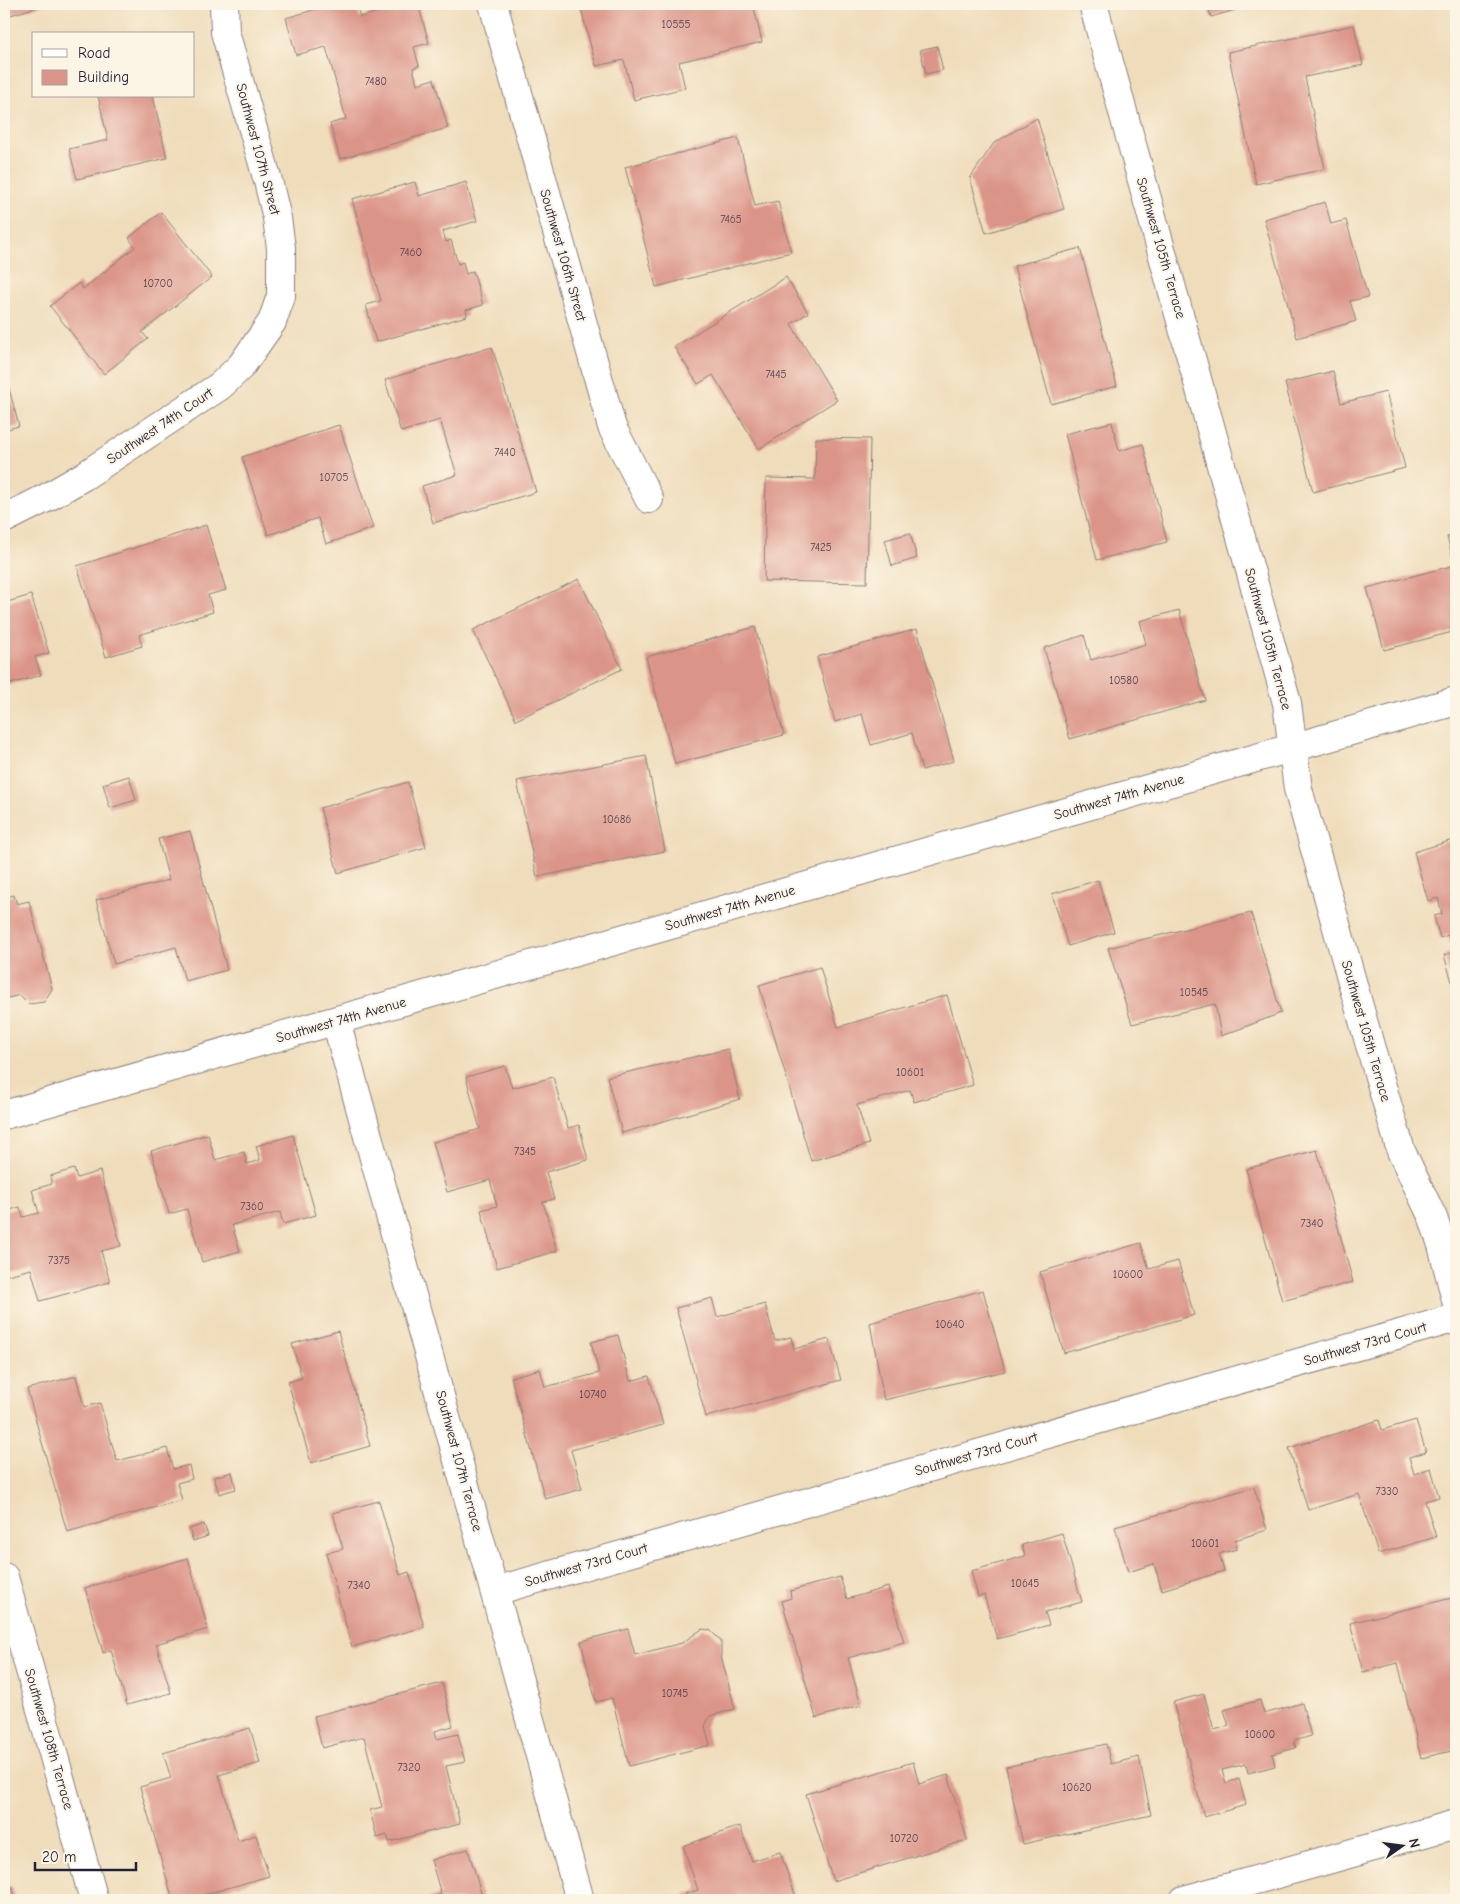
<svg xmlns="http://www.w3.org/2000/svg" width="1460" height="1904" viewBox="0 0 1460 1904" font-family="'Comic Neue',sans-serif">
<rect width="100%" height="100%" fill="#fcf5e5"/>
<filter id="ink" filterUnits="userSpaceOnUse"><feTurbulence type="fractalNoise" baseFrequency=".02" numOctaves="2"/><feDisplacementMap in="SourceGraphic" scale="10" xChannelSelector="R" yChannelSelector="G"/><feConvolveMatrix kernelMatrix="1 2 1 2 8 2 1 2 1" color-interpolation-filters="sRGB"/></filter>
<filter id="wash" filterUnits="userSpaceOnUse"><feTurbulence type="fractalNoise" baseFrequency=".0096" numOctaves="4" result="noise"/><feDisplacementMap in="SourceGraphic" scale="20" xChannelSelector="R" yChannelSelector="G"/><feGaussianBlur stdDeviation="1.12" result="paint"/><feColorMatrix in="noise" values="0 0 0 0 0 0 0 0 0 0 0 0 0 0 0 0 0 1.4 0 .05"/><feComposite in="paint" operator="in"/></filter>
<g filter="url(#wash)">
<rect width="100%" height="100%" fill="#efdcba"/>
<g id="blocks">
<g fill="#db9488">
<path d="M4 4H47L4 17Z"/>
<path d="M334 4H356L360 17 408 4H418L429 43 414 47 419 66 413 68 417 84 434 79 448 128 340 159 330 124 346 119 326 47 296 55 286 18Z"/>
<path d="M584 4H753L762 42 679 62 685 88 634 100 624 60 596 66 580 5Z"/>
<path d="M1207 4H1256L1211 17Z"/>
<path d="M1354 25 1363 65 1305 77 1325 169 1256 184 1228 52Z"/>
<path d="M937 46 943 70 926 74 920 50Z"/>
<path d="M98 96H153L167 158 77 179 69 149 108 140Z"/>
<path d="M1037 118 1064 209 986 233 970 178 994 143Z"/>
<path d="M738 138 755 206 778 201 791 252 656 287 625 167Z"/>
<path d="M415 182 419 196 466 182 477 221 443 231 446 242 451 240 458 264 463 262 466 274 473 271 483 305 466 310 467 316 376 342 366 305 381 301 352 199Z"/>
<path d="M1325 202 1331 224 1346 220 1368 297 1350 301 1356 321 1297 338 1264 219Z"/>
<path d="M161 212 212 277 142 332 148 339 104 374 50 306 79 283 83 289 135 247 129 238Z"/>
<path d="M1080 248 1117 386 1051 404 1014 266Z"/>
<path d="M786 277 808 313 791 324 837 400 759 449 713 375 698 384 674 347Z"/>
<path d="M492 347 536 492 433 523 422 486 457 475 440 420 401 432 385 380Z"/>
<path d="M4 370 19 426 4 430Z"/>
<path d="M1333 371 1341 403 1386 392 1405 468 1313 492 1285 383Z"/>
<path d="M1112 422 1119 451 1143 444 1167 542 1097 560 1065 434Z"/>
<path d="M339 425 373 528 326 544 318 518 268 535 242 457Z"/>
<path d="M816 438 870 439 867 583 764 581 766 478 815 479Z"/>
<path d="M206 525 226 590 208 595 213 612 139 635 142 646 106 657 77 566Z"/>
<path d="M910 533 917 558 892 566 885 540Z"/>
<path d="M1456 535V631L1384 650 1367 588 1455 565 1447 537Z"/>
<path d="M579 579 622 669 516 720 473 630Z"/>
<path d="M31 595 49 653 35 657 41 675 4 686V603Z"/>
<path d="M1179 610 1205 700 1070 739 1044 648 1084 635 1091 660 1146 644 1140 621Z"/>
<path d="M755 627 784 735 675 764 646 657Z"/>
<path d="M917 629 954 761 922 770 912 733 871 745 862 714 835 722 817 657Z"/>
<path d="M646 756 665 851 537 877 517 781Z"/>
<path d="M129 776 136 800 110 808 103 784Z"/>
<path d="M408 782 426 847 338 873 320 808Z"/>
<path d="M190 831 227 970 185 981 176 947 114 964 96 900 169 880 158 839Z"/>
<path d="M1456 839V995L1444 955 1453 952 1448 935 1440 938 1434 916 1442 914 1438 898 1428 901 1414 852Z"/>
<path d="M1098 880 1114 932 1068 946 1052 894Z"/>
<path d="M14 895 17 904 29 901 52 989 44 1002 29 1004 20 995 4 999V898Z"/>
<path d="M1251 913 1281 1013 1221 1036 1215 1004 1132 1024 1108 948Z"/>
<path d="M820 967 838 1027 947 995 973 1085 914 1102 910 1090 857 1105 869 1144 811 1161 759 985Z"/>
<path d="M728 1049 740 1099 622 1133 607 1077Z"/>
<path d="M505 1066 512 1088 553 1077 568 1128 579 1125 588 1160 546 1172 554 1199 543 1202 557 1251 497 1268 481 1210 497 1206 490 1180 447 1192 433 1142 480 1129 466 1077Z"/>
<path d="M208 1134 215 1160 244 1152 247 1164 260 1160 256 1146 293 1135 316 1215 283 1224 280 1212 232 1225 240 1251 202 1262 187 1209 169 1214 151 1151Z"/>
<path d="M1317 1150 1353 1282 1282 1301 1246 1169Z"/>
<path d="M74 1169 77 1178 100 1171 121 1246 101 1251 110 1282 40 1301 31 1269 4 1276V1212L20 1207 23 1217 39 1213 32 1190 52 1184 50 1176Z"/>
<path d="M1141 1243 1149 1269 1178 1261 1194 1315 1064 1353 1040 1272Z"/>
<path d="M983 1290 1005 1371 884 1400 870 1323Z"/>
<path d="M712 1298 717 1317 765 1304 775 1341 791 1337 794 1349 829 1339 841 1380 706 1417 676 1308Z"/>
<path d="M338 1331 370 1446 311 1463 288 1382 302 1378 292 1344Z"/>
<path d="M618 1335 630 1381 649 1376 663 1425 571 1450 582 1489 545 1499 511 1377 540 1369 545 1387 599 1373 591 1342Z"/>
<path d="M76 1376 84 1407 100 1403 117 1461 167 1448 173 1469 189 1465 192 1479 177 1483 182 1500 67 1532 27 1389Z"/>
<path d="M1379 1420 1382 1430 1416 1420 1426 1452 1409 1457 1414 1474 1431 1468 1439 1497 1425 1501 1436 1537 1378 1554 1359 1494 1308 1510 1289 1448Z"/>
<path d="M232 1472 236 1489 219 1494 214 1477Z"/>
<path d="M1254 1487 1267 1530 1235 1540 1237 1549 1219 1554 1224 1571 1162 1590 1154 1564 1128 1572 1115 1527Z"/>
<path d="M379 1501 400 1575 409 1572 424 1627 352 1647 326 1553 343 1549 333 1513Z"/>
<path d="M204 1524 208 1536 193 1541 189 1529Z"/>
<path d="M1062 1533 1082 1602 1045 1612 1049 1625 997 1639 984 1595 978 1597 971 1571 1025 1556 1022 1545Z"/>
<path d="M188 1558 208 1629 156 1644 171 1693 127 1705 111 1650 103 1653 85 1588Z"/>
<path d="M840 1577 847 1599 888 1587 904 1642 848 1658 861 1705 816 1718 782 1601 791 1598 790 1591Z"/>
<path d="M1456 1597V1750L1421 1758 1398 1663 1363 1672 1350 1623Z"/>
<path d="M628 1629 635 1655 682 1643 702 1629 710 1630 721 1641V1656L735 1709 710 1716 705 1726 710 1745 629 1766 612 1698 596 1702 581 1641Z"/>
<path d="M442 1683 453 1726 435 1731 437 1739 458 1734 465 1762 446 1766 460 1824 389 1842 387 1835 377 1838 370 1810 382 1807 364 1737 322 1748 314 1716Z"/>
<path d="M1204 1694 1214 1730 1229 1726 1224 1710 1260 1700 1264 1714 1302 1703 1311 1736 1294 1741 1296 1748 1272 1754 1275 1766 1248 1773 1246 1764 1222 1770 1226 1783 1239 1779 1246 1805 1204 1817 1173 1702Z"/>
<path d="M250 1728 260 1763 219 1775 238 1841 256 1835 269 1876 186 1900H173L140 1787 171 1778 163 1753Z"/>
<path d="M1106 1744 1111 1764 1139 1757 1151 1815 1023 1844 1006 1767Z"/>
<path d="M913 1762 919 1784 948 1775 967 1840 833 1881 806 1794Z"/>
<path d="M740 1826 752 1861 780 1852 797 1900H688L685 1894 698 1890 683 1846Z"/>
<path d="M468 1849 483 1900H423L441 1894 431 1860Z"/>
<path d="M12 1886 16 1900H4V1888Z"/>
</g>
</g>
</g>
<g filter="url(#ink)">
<use href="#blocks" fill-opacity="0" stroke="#887f7a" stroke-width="1"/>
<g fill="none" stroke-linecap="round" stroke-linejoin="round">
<defs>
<g id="minor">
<path d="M493 4 612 427 649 499"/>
<path d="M1093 4 1287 703 1298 789 1373 1056 1401 1151 1433 1218 1442 1245 1456 1300"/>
<path d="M4 519 48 497 84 476 220 386 241 366 272 322 281 296V248L277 218 268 181 225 32 224 4"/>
<path d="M336 1021 580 1900"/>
<path d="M4 1115 1456 701"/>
<path d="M4 1577 94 1900"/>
<path d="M495 1591 1456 1318"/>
<path d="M1184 1900 1456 1824"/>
</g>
</defs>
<use href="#minor" stroke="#887f7a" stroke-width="30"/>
<use href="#minor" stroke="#fff" stroke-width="28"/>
</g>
</g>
<g text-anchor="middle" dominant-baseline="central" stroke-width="4" stroke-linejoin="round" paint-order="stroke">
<g font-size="11" fill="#503e4e">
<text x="676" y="24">10555</text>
<text x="376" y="81">7480</text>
<text x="731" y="219">7465</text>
<text x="411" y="252">7460</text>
<text x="158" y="283">10700</text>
<text x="776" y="374">7445</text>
<text x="505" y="452">7440</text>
<text x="334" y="477">10705</text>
<text x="821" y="547">7425</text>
<text x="1124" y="680">10580</text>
<text x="617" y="819">10686</text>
<text x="1194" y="992">10545</text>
<text x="910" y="1072">10601</text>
<text x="525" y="1151">7345</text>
<text x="252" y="1206">7360</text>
<text x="1312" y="1223">7340</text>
<text x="59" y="1260">7375</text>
<text x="1128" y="1274">10600</text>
<text x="950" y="1324">10640</text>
<text x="593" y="1394">10740</text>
<text x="1387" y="1491">7330</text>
<text x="1205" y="1543">10601</text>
<text x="1025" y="1583">10645</text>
<text x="359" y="1585">7340</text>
<text x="675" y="1693">10745</text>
<text x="1260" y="1734">10600</text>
<text x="409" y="1767">7320</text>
<text x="1077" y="1787">10620</text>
<text x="904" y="1838">10720</text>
</g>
<g font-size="14" fill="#22223b" stroke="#fcf5e5">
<text transform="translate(258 149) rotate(75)">Southwest 107th Street</text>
<text transform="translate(1161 248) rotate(74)">Southwest 105th Terrace</text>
<text transform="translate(563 255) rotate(74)">Southwest 106th Street</text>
<text transform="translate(160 426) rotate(-34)">Southwest 74th Court</text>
<text transform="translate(1268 639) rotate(75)">Southwest 105th Terrace</text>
<text transform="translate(1119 797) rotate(-16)">Southwest 74th Avenue</text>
<text transform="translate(730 908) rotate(-16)">Southwest 74th Avenue</text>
<text transform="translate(341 1020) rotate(-16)">Southwest 74th Avenue</text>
<text transform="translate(1366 1031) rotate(74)">Southwest 105th Terrace</text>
<text transform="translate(1365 1344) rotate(-16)">Southwest 73rd Court</text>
<text transform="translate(976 1454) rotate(-16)">Southwest 73rd Court</text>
<text transform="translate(459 1461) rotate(75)">Southwest 107th Terrace</text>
<text transform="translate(586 1565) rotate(-16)">Southwest 73rd Court</text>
<text transform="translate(49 1739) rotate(74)">Southwest 108th Terrace</text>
</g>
</g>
<rect width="1460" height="1904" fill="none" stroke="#fcf5e5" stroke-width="20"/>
<rect x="32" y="32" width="162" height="65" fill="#fcf5e5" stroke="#a5a1a1"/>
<rect x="42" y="49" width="25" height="8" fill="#ffffff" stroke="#a5a1a1"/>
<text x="78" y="58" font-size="15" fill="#22223b">Road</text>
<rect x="42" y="70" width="25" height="15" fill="#db9488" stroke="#a5a1a1"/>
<text x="78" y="82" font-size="15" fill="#22223b">Building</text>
<g transform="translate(1402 1846) rotate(76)" stroke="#fcf5e5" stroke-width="4" paint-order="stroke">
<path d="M0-4L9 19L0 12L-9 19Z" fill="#22223b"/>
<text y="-8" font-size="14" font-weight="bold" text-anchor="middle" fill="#22223b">N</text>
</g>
<path d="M35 1862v8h101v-8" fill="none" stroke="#22223b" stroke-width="2.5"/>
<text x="42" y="1862" font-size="15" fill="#22223b" stroke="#fcf5e5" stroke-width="4" paint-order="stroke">20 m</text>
</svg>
